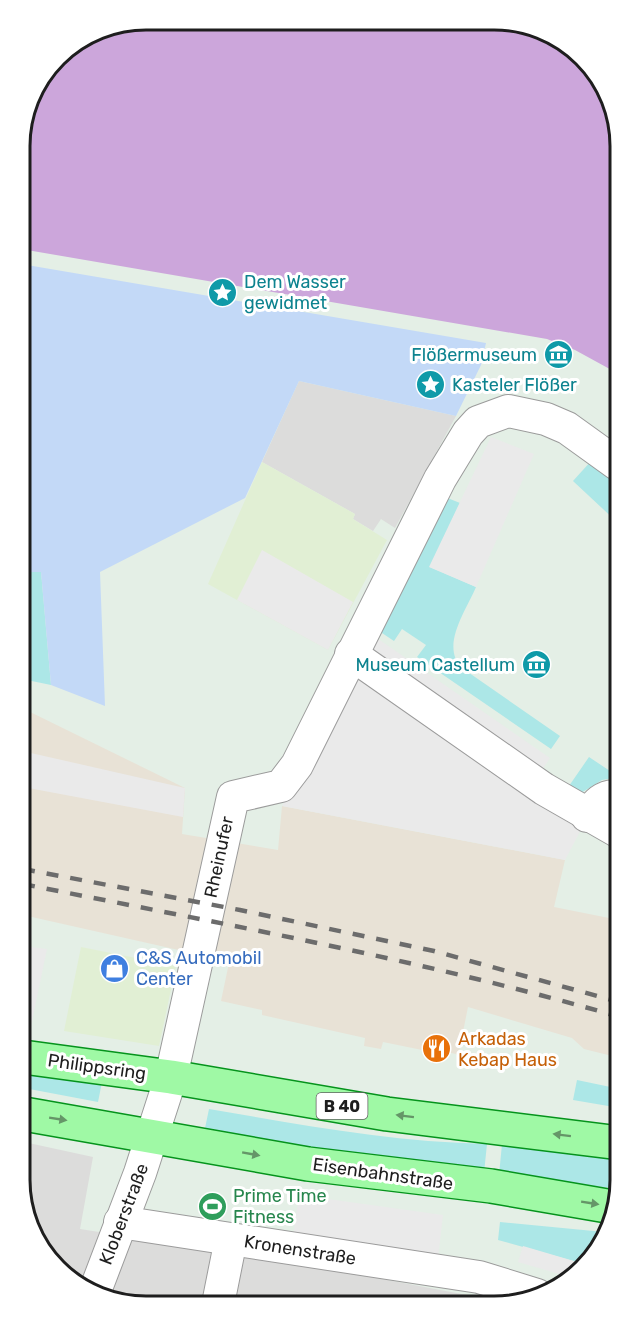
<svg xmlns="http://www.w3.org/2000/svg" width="640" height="1326" viewBox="0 0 640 1326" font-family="Rubik,sans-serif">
<rect width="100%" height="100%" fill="#e4efe6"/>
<g fill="#dcdcdb">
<path d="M299 381 456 416 395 528 381 519 373 531 353 519 355 514 262 462Z"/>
<path d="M24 1142 93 1157 80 1229 292 1262 504 1302 122 1304 62 1275 24 1213Z"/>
</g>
<g fill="#e1efd4">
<path d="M262 462 355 514 353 519 387 540 328 650 208 584Z"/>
<path d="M81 947 176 966 159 1046 64 1031Z"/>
</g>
<path fill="#e8e2d6" d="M22 708 185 788 182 834 278 850 282 806 565 860 554 907 619 920 620 1058 584 1049 572 1038 468 1007 458 1057 456 1054 427 1048V1051L383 1042 381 1049 364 1046 365 1038 262 1015V1010L221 1001 230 958 183 951 23 915Z"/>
<g fill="#ace7e7">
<path d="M592 460 617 478 618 523 573 481Z"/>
<path d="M445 497 460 503 430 567 476 587C466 611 440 646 462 668L560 736 551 749 417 657 426 645 402 629 394 641 379 631Z"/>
<path d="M41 571 51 685 22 679V572Z"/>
<path d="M589 757 619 777 602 780 581 793 569 786Z"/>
<path d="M23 1068 102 1082 98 1102 24 1088Z"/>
<path d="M577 1080 620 1089V1108L573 1100Z"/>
<path d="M209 1109C302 1125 393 1142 487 1144L484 1173 204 1133Z"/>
<path d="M502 1144 620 1155V1189L499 1175Z"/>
<path d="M500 1222 604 1232 594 1257 584 1264 498 1240Z"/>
</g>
<path fill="#c3d9f7" d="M21 264 486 343 481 365 456 416 299 381 245 498 100 572 105 706 51 685 41 572H22Z"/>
<g fill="#eaeaea">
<path d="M491 437 534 454 476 587 429 567Z"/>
<path d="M262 550 353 602 328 650 237 600Z"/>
<path d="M374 636 550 758 529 789 583 826 565 860 282 806Z"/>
<path d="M22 751 185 788 183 817 23 787Z"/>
<path d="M23 946 47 949 31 1026 23 1024Z"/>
<path d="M299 1195 443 1215 438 1258 293 1237Z"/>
<path d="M523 1246 584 1264 566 1276 518 1262Z"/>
</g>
<path fill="#cca6db" d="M146 20 518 22 578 51 616 113 617 373 575 350 547 339 21 249C21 163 3 75 96 30 110 23 131 23 146 20Z"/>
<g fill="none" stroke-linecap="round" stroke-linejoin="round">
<defs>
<g id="minor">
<path d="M351 654 544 789 619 832"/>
<path d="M587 816C595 805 604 793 619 797"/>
<path d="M120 1222 479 1277 537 1295"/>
<path d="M95 1291 140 1173 171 1077 233 797 281 786 297 765 440 479 468 433 478 422 508 411 546 419 567 428 617 464"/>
<path d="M218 1304 231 1239"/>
</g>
<g id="major">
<path d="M23 1057 171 1077 387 1114 620 1143"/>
<path d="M24 1114 308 1164 491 1186 613 1207"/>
</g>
</defs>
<use href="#minor" stroke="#9b9b9b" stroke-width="34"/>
<use href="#major" stroke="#05931c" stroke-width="36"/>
<use href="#minor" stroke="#fff" stroke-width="32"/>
<use href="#major" stroke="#9ff9a5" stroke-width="33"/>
<g stroke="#6c6c6c" stroke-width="4.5" stroke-dasharray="12 12" stroke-linecap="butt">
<path d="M23 869 240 910 434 951 619 1002"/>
<path d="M23 884C223 924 423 960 620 1017"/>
</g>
</g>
<defs><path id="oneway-solid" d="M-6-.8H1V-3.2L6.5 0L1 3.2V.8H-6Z" transform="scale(1.5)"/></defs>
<g fill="#659668">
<use href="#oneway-solid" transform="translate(405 1116) rotate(-173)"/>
<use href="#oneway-solid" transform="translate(58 1119) rotate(9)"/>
<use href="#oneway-solid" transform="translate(562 1135) rotate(-173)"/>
<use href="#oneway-solid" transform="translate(251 1154) rotate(10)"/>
<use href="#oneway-solid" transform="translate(590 1203) rotate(9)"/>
</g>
<defs>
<symbol id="sight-disc" viewBox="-11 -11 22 22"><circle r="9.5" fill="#0f9aa8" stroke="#fff"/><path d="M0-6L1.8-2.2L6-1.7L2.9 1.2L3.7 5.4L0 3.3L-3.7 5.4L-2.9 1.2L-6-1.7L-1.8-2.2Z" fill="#fff"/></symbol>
<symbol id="museum-disc" viewBox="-11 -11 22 22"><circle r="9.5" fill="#0f9aa8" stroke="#fff"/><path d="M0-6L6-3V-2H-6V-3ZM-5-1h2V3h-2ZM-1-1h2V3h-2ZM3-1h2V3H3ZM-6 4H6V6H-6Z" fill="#fff"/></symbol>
<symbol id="shop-disc" viewBox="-11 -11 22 22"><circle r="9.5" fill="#3f7fe0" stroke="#fff"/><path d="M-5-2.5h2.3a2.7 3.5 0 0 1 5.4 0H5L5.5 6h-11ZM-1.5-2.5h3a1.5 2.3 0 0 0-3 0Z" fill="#fff"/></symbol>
<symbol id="restaurant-disc" viewBox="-11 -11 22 22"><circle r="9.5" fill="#e8710a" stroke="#fff"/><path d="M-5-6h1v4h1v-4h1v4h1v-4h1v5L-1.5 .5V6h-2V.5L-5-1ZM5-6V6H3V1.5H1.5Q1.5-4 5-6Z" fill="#fff"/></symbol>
<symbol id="stadium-disc" viewBox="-11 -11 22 22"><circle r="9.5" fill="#2e9e5b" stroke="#fff"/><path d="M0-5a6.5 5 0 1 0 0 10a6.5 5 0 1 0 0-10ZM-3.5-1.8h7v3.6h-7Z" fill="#fff"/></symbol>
</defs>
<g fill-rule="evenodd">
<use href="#sight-disc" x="206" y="276" width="33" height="33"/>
<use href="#museum-disc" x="542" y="338" width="33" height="33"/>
<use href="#sight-disc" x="414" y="368" width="33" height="33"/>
<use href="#museum-disc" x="520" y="648" width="33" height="33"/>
<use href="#shop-disc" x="98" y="952" width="33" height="33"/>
<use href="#restaurant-disc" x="420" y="1032" width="33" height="33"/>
<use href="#stadium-disc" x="196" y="1190" width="33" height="33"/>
</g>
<g text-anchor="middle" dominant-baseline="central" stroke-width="6" stroke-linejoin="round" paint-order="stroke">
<rect fill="#fff" stroke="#626262" stroke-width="1.5" x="316.5" y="1093" width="51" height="26" rx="4.5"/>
<g font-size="16" font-weight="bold" fill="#1e1e1e">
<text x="342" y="1106">B 40</text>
</g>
<g font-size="18" fill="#0d838f" stroke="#fff" text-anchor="start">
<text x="244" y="282">Dem Wasser<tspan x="244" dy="21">gewidmet</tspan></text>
<text x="537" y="355" text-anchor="end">Flößermuseum</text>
<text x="452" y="385">Kasteler Flößer</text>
<text x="515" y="665" text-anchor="end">Museum Castellum</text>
</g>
<g font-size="18" fill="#1e1e1e" stroke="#fff">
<text transform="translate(219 857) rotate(-78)">Rheinufer</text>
<text transform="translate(97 1067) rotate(8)">Philippsring</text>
<text transform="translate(383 1174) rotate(8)">Eisenbahnstraße</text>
<text transform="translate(124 1214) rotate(-69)">Kloberstraße</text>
<text transform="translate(300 1250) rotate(9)">Kronenstraße</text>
</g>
<g font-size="18" fill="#366cbe" stroke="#fff" text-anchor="start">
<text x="136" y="958">C&amp;S Automobil<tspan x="136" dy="21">Center</tspan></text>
</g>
<g font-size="18" fill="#c56008" stroke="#fff" text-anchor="start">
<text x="458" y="1039">Arkadas<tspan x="458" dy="21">Kebap Haus</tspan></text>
</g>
<g font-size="18" fill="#27864d" stroke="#fff" text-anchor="start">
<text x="233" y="1196">Prime Time<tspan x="233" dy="21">Fitness</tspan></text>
</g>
</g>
<path d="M0 0H640V1326H0ZM146 30H494A116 116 0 0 1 610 146V1180A116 116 0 0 1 494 1296H146A116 116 0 0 1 30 1180V146A116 116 0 0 1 146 30Z" fill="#fff" fill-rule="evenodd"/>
<path fill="none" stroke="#1e1e1e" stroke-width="3" d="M146 30H494A116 116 0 0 1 610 146V1180A116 116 0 0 1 494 1296H146A116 116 0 0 1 30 1180V146A116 116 0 0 1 146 30Z"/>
</svg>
